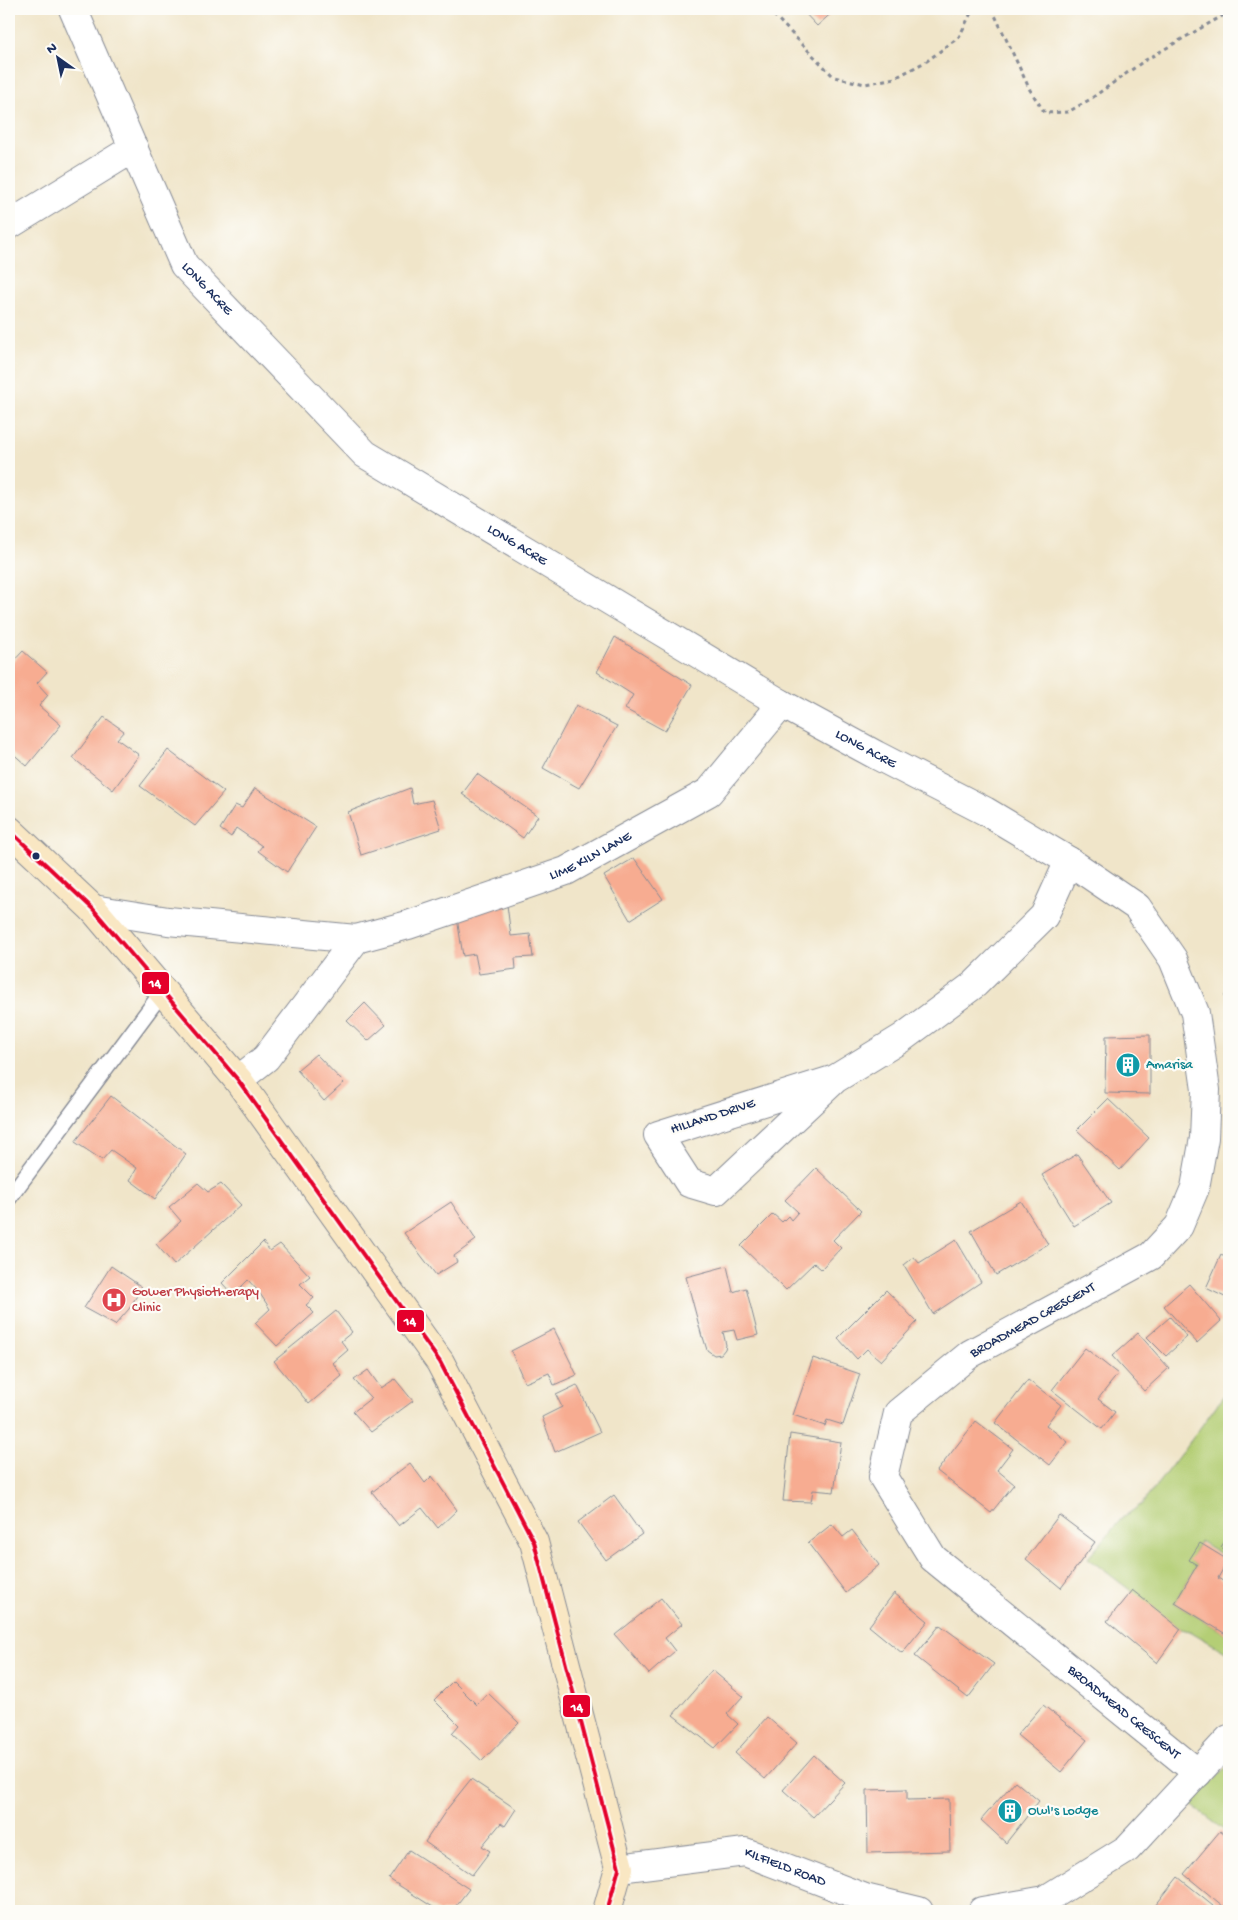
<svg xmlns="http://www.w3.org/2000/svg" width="1238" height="1920" viewBox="0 0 1238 1920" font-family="'Gochi Hand',sans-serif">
<rect width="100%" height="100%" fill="#fdfcf7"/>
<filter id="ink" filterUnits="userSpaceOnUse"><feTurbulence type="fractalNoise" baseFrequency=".02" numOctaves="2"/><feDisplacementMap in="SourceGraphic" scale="10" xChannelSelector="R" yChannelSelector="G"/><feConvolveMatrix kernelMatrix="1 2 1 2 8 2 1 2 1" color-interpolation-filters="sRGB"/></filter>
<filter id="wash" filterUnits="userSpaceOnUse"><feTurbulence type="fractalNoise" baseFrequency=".0096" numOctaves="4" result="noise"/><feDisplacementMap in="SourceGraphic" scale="20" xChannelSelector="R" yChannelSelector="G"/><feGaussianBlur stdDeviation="1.12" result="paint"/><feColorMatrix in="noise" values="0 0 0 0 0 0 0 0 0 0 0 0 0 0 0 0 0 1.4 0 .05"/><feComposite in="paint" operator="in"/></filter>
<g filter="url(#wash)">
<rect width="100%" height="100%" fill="#f0e5c9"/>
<g fill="#b4ce74" stroke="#687e69">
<path d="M1229 1388V1495L1224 1502 1229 1506V1535L1221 1547 1229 1552 1226 1557 1200 1541 1190 1560 1197 1565 1175 1603 1229 1636V1654L1190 1631 1181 1629 1088 1558 1122 1518 1142 1504 1192 1439Z"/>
<path d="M1229 1765V1824L1227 1828 1229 1830V1834L1190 1804Z"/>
</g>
<g id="blocks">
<g fill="#f7ac91">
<path d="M801 9H836L817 26Z"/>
<path d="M615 637 692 685 665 731 625 709 633 695 597 672Z"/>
<path d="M23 651 47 672 37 683 48 695 39 706 61 725 27 766 9 750V666Z"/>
<path d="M576 705 617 726 579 788 543 768Z"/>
<path d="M104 717 124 731 117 739 139 755 113 790 73 758Z"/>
<path d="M168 750 224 792 195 826 140 786Z"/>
<path d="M477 774 538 816 523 838 462 794Z"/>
<path d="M255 788 316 827 287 872 258 851 262 846 236 828 231 837 220 829 235 805 242 808Z"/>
<path d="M410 788 413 804 432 800 441 829 361 855 348 812Z"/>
<path d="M634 858 663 899 630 920 604 876Z"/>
<path d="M506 897 511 936 530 934 533 957 515 958 516 969 479 974 475 954 463 956 457 918Z"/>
<path d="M365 1003 386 1025 368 1041 347 1021Z"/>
<path d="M1150 1035V1094L1105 1093 1106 1036Z"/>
<path d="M316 1054 344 1083 324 1101 297 1070Z"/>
<path d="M111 1096 186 1154 155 1199 130 1180 137 1168 111 1150 102 1160 75 1142Z"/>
<path d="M1108 1099 1149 1138 1120 1170 1077 1130Z"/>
<path d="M1077 1154 1111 1203 1074 1226 1042 1175Z"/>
<path d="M816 1168 861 1211 833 1240 841 1248 821 1269 814 1263 786 1290 741 1246 773 1214 782 1222 788 1216 791 1220 798 1212 785 1200Z"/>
<path d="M198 1183 208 1192 221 1184 241 1205 174 1265 156 1244 181 1221 169 1207Z"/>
<path d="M1021 1201 1048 1244 996 1275 971 1231Z"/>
<path d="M451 1202 476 1240 454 1256 457 1262 436 1275 404 1233Z"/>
<path d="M956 1240 981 1282 933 1314 904 1265 914 1257 919 1263Z"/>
<path d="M263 1242 270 1251 280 1244 310 1276 300 1284 314 1298 306 1305 314 1313 277 1346 255 1323 270 1309 259 1292 248 1280 233 1295 222 1283Z"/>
<path d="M1221 1255 1229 1259V1299L1206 1288Z"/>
<path d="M111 1266 142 1287 129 1309 115 1325 84 1308Z"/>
<path d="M727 1266 733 1292 746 1288 758 1335 737 1340 734 1330 723 1332 726 1345 725 1349 721 1354 714 1355 707 1350 703 1337H702L686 1277Z"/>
<path d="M1189 1284 1221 1321 1197 1343 1164 1306Z"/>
<path d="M886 1290 917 1322 881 1361 867 1349 857 1359 838 1338Z"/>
<path d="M336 1311 352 1332 341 1341 348 1350 333 1363 342 1376 309 1404 274 1361Z"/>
<path d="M1170 1317 1187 1337 1166 1356 1147 1337Z"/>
<path d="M554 1329 577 1375 554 1385 549 1373 525 1383 511 1351Z"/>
<path d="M1138 1333 1169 1368 1144 1391 1112 1356Z"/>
<path d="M1085 1348 1118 1374 1098 1399 1115 1412 1102 1429 1052 1390Z"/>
<path d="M813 1358 860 1374 843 1425 827 1420 825 1426 793 1415Z"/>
<path d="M368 1370 381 1388 395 1379 413 1401 371 1432 353 1412 371 1398 354 1380Z"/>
<path d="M1028 1380 1061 1405 1046 1425 1068 1442 1050 1465 995 1423Z"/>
<path d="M577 1385 600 1432 555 1452 542 1417 562 1407 556 1395Z"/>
<path d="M976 1421 1013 1449 997 1470 1014 1484 991 1513 937 1471Z"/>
<path d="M790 1434 841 1442 834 1492 813 1490 811 1502 783 1501Z"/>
<path d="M410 1463 425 1483 432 1476 457 1510 438 1528 422 1508 399 1526 372 1492Z"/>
<path d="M614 1495 642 1534 606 1560 578 1522Z"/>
<path d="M1059 1515 1095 1542 1061 1588 1026 1559Z"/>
<path d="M832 1524 843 1537 852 1530 879 1565 846 1593 808 1543Z"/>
<path d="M1229 1535V1553L1221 1547Z"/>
<path d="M1200 1543 1228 1560 1218 1578 1229 1585V1636L1175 1603 1197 1565 1189 1560Z"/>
<path d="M1132 1590 1181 1629 1157 1663 1107 1621Z"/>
<path d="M894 1593 928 1621 902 1653 869 1626Z"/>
<path d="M661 1598 682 1624 665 1638 675 1651 649 1674 615 1635Z"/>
<path d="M940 1625 994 1664 968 1698 915 1656Z"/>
<path d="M712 1670 743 1696 727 1714 738 1724 715 1748 673 1715Z"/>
<path d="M453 1681 477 1705 488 1693 519 1723 482 1761 452 1733 459 1725 434 1700Z"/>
<path d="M1043 1705 1087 1740 1061 1772 1017 1735Z"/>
<path d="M767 1717 797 1743 765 1779 735 1753Z"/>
<path d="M814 1755 845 1783 813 1817 783 1790Z"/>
<path d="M471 1779 516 1809 505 1826 501 1823 482 1846 490 1851 472 1875 425 1842 447 1809Z"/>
<path d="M1015 1781 1039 1801 1006 1843 981 1820Z"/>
<path d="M907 1789V1800L949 1799 950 1851 868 1853 867 1790Z"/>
<path d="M1220 1831 1229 1838V1911L1184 1874Z"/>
<path d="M409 1850 469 1889 452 1911H439L389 1879Z"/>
<path d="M1178 1877 1213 1905 1207 1911H1151Z"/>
</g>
</g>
</g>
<g filter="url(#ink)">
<use href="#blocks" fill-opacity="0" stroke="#868a94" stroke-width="1"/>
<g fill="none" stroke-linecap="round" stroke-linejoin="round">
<defs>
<path id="lane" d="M9 1198 163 991"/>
<g id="street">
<path id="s1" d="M73 9 184 265 365 454 782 704 876 755 985 811 1069 861 1137 907 1173 959 1195 1013 1206 1090 1204 1138 1195 1188 1179 1226 1151 1256 970 1354 898 1413 883 1477 933 1558 1198 1773"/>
<path d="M9 225 134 148"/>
<path d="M93 909 168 921 356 939"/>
<path d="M835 1079 658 1135 689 1183 716 1191 835 1079 902 1038 975 984 1044 916 1069 861"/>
<path id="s2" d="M238 1080 266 1058 356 939 408 925 566 871 709 792 782 704"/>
<path id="s3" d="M619 1868 745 1852 865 1898 919 1911"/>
<path d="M982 1911 1045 1900 1127 1849 1229 1739"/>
</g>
<path id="secondary" d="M9 830 93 909 238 1080 440 1362 534 1542 619 1868 607 1911"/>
</defs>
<use href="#lane" stroke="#868a94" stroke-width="18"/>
<use href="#street" stroke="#868a94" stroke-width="30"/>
<use href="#secondary" stroke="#868a94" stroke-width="30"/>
<g stroke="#868a94" stroke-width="3" stroke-dasharray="4 4" stroke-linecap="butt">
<path d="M768 9 834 77 865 84 895 78 927 61 959 37 973 9"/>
<path d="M992 9 1030 90 1045 113 1068 112 1089 100 1144 61 1229 12"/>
<path d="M1225 997 1229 992"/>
</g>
<use href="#lane" stroke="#fff" stroke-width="15"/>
<use href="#street" stroke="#fff" stroke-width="28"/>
<use href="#secondary" stroke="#f9e7c3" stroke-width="28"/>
<defs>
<path id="bus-1" d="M9 830 93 909 238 1080 440 1362 534 1542 619 1868 607 1911"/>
</defs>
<use href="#bus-1" stroke="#fdfcf7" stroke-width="8"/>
<use href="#bus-1" stroke="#e4002b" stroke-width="4"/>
</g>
</g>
<defs>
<symbol id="building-disc" viewBox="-11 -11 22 22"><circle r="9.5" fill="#0f9aa8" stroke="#fdfcf7"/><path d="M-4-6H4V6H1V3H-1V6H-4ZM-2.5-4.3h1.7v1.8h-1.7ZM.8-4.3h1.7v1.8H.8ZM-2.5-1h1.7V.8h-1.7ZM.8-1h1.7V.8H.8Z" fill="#fff"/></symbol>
<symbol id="hospital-disc" viewBox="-11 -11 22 22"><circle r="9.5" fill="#e0444e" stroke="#fdfcf7"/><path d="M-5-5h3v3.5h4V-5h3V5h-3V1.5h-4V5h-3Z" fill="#fff"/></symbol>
</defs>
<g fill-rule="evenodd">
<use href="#building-disc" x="1114" y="1051" width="28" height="28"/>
<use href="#hospital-disc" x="100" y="1286" width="28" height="28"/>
<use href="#building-disc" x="996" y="1797" width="28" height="28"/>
</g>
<circle fill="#1b2f5e" stroke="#fdfcf7" stroke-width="2" cx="36" cy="856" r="4.5"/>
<g text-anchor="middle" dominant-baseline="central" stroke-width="4.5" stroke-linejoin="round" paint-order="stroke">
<g font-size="14" fill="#1b2f5e" stroke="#fdfcf7">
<text stroke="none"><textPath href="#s1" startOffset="312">LONG ACRE</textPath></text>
<text stroke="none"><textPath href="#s1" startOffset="718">LONG ACRE</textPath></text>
<text stroke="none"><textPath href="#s1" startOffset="1122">LONG ACRE</textPath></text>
<text stroke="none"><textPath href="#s2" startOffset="434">LIME KILN LANE</textPath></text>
<text transform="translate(713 1117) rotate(-18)">HILLAND DRIVE</text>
<text transform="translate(1033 1321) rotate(-29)">BROADMEAD CRESCENT</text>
<text stroke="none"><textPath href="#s1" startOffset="2522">BROADMEAD CRESCENT</textPath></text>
<text stroke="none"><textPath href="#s3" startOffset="170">KILFIELD ROAD</textPath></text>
</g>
<g font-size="14" fill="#0d838f" stroke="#fdfcf7" text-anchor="start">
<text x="1146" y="1065">Amarisa</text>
<text x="1028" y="1811">Owl's Lodge</text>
</g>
<g font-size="14" fill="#be3a42" stroke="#fdfcf7" text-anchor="start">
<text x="132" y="1292">Gower Physiotherapy<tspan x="132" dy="16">Clinic</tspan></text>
</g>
</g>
<g stroke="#fdfcf7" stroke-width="2">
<rect x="141" y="971" width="29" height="24" rx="5" fill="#e4002b"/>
<rect x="396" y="1309" width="29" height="24" rx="5" fill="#e4002b"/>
<rect x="562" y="1694" width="29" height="24" rx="5" fill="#e4002b"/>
</g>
<g font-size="14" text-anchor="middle" font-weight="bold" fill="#fff">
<text x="155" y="987">14</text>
<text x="410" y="1325">14</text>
<text x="577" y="1711">14</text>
</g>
<rect width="1238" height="1920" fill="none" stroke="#fdfcf7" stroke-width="30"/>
<g transform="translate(58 58) rotate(327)" stroke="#fdfcf7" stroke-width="4" paint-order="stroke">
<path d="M0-4L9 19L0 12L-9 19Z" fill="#1b2f5e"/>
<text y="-8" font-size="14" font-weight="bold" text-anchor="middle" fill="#1b2f5e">N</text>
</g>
</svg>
